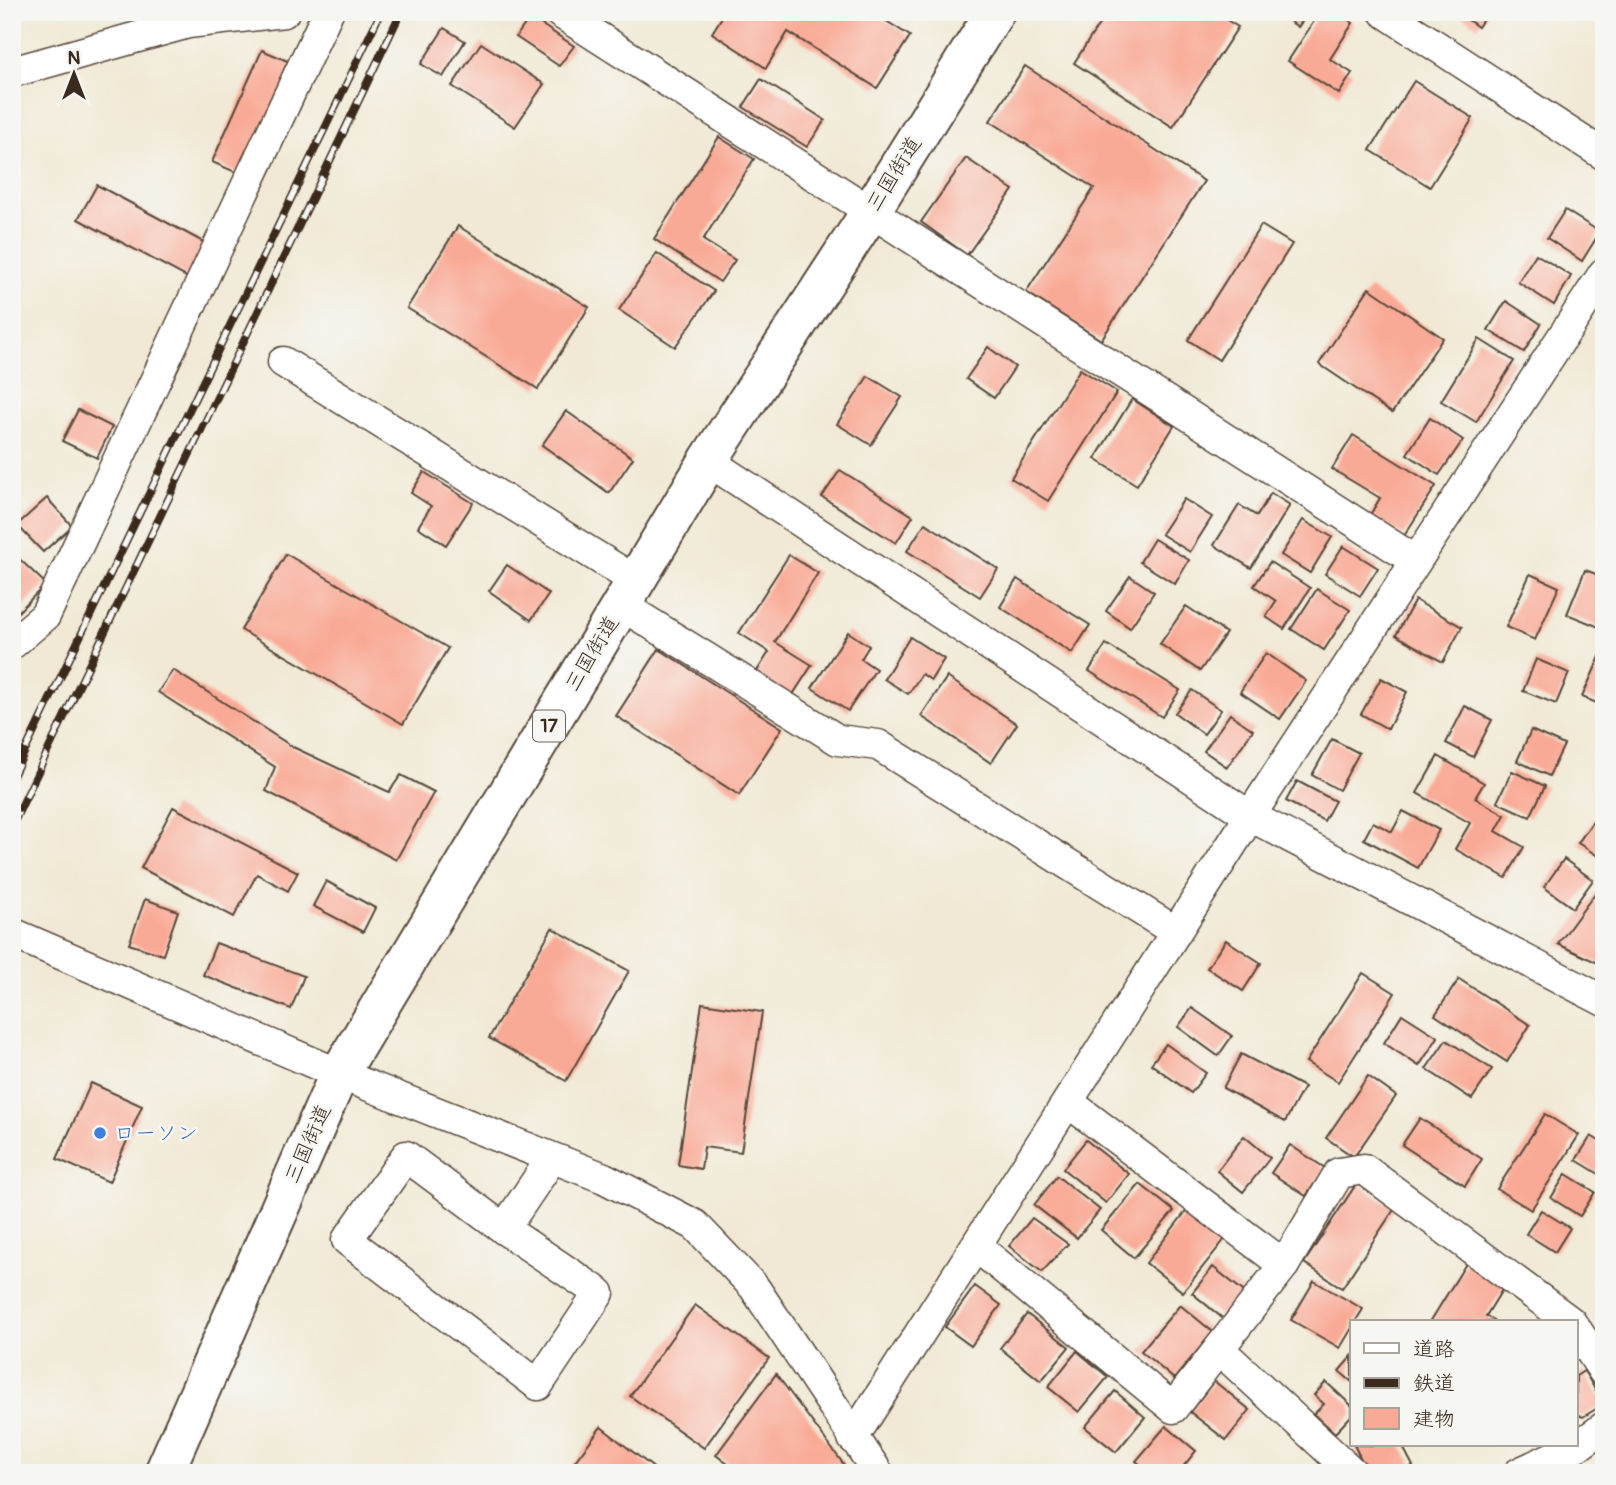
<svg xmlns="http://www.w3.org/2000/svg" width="1616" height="1485" viewBox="0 0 1616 1485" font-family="Pangolin,'Klee One',sans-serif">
<rect width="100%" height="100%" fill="#f6f6f2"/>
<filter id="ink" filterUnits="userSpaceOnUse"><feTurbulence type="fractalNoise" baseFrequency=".0143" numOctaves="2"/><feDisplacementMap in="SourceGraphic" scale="14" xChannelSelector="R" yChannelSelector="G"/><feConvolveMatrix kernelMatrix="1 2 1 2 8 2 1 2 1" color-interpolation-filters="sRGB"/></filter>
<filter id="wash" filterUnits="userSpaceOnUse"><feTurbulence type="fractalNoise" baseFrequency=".00686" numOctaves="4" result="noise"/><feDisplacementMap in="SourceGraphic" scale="28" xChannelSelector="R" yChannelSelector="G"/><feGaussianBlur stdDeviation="1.57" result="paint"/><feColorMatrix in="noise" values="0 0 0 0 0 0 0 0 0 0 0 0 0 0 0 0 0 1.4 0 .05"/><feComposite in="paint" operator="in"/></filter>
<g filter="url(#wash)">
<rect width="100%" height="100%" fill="#f1e9d5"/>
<g id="blocks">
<g fill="#f9aa96">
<path d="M725 12H872L910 36 877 88 788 32 766 68 712 33Z"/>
<path d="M1107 12H1214L1238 27 1173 127 1074 63Z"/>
<path d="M1277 12H1309L1298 27Z"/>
<path d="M1320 12H1337L1353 23 1330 59 1352 73 1339 94 1288 61Z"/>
<path d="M1457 12H1488L1478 27Z"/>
<path d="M530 17 574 46 559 66 516 37Z"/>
<path d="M444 28 465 41 443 77 421 64Z"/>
<path d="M481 43 544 84 515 127 452 86Z"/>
<path d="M262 50 297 65 247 177 212 162Z"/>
<path d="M1025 66 1204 181 1101 340 1026 292 1094 188 990 121Z"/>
<path d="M761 79 825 120 807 147 743 107Z"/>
<path d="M1414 81 1473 118 1430 187 1370 150Z"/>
<path d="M719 137 754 159 703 240 735 260 720 282 654 239Z"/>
<path d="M966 158 1013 190 967 255 921 222Z"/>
<path d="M97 185 207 244 188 278 78 219Z"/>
<path d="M1565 210 1600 232 1582 261 1547 238Z"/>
<path d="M1261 225 1292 244 1219 360 1188 340Z"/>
<path d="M458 226 589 307 538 389 407 308Z"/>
<path d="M657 253 714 291 675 347 619 310Z"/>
<path d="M1536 254 1571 276 1554 305 1518 282Z"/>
<path d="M1369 288 1443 338 1392 413 1319 364Z"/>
<path d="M1506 301 1541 324 1524 352 1488 330Z"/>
<path d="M1479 339 1514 361 1476 422 1441 401Z"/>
<path d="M988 347 1015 367 994 398 966 379Z"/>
<path d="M1080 369 1117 392 1048 501 1011 478Z"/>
<path d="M868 376 902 397 871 445 837 424Z"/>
<path d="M1132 399 1174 426 1137 485 1095 459Z"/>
<path d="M78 410 112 427 97 458 62 441Z"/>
<path d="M566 411 633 458 609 493 542 445Z"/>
<path d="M1430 418 1463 440 1439 475 1407 454Z"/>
<path d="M1353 435 1436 486 1404 536 1370 515 1380 498 1332 469Z"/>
<path d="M840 470 913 516 896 543 822 497Z"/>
<path d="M424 472 473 503 446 545 418 527 431 506 411 493Z"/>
<path d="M1271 493 1290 505 1251 568 1214 545 1239 505 1257 516Z"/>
<path d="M47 498 72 526 43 552 17 525Z"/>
<path d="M1184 499 1212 517 1190 552 1161 534Z"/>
<path d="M1303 520 1332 537 1310 573 1281 555Z"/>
<path d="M925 523 998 569 980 597 907 551Z"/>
<path d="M1154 539 1189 560 1175 584 1140 562Z"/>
<path d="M1343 546 1378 568 1360 596 1325 574Z"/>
<path d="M12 552 46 584 12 618Z"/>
<path d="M286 554 448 648 403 724 241 630Z"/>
<path d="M789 555 818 573 775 642 812 665 790 699 754 676 769 652 739 633Z"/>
<path d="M1270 562 1310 588 1284 629 1266 617 1276 601 1254 586Z"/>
<path d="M507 565 549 594 531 620 489 591Z"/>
<path d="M1585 570 1604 577V629L1567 614Z"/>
<path d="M1530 574 1559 587 1535 640 1506 627Z"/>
<path d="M1130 576 1154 592 1130 628 1106 611Z"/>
<path d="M1017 579 1090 625 1072 653 1000 607Z"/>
<path d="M1317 589 1350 610 1324 650 1291 629Z"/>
<path d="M1415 600 1462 627 1443 662 1396 635Z"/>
<path d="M1186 606 1226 633 1200 671 1160 644Z"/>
<path d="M848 632 869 646 861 659 876 669 848 711 812 688Z"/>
<path d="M910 637 944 659 931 680 922 674 908 694 884 679Z"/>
<path d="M1106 644 1180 690 1162 717 1089 671Z"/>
<path d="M1604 648V706L1582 697Z"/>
<path d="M659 649 782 728 739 795 616 716Z"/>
<path d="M1266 653 1306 681 1280 719 1240 692Z"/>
<path d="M1536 659 1569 673 1556 704 1523 691Z"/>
<path d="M173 670 293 747 389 792 401 775 434 792 396 860 266 791 275 767 158 692Z"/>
<path d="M947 677 1017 724 991 763 921 716Z"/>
<path d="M1381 678 1407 692 1388 729 1361 714Z"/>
<path d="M1192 690 1221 710 1204 734 1175 713Z"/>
<path d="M1465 706 1492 720 1473 757 1446 743Z"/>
<path d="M1230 714 1253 730 1227 767 1204 751Z"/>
<path d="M1531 730 1564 745 1549 776 1517 761Z"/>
<path d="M1332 739 1359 753 1339 790 1312 775Z"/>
<path d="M1438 756 1484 783 1475 798 1505 815 1496 831 1524 847 1506 878 1455 849 1470 823 1417 793Z"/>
<path d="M1512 771 1545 786 1530 817 1497 802Z"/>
<path d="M1297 781 1335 801 1324 821 1286 801Z"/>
<path d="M1604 805V860L1578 843Z"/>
<path d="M173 807 298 872 288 891 257 874 234 917 141 868Z"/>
<path d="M1403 811 1439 830 1418 868 1364 839 1373 822 1392 832Z"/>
<path d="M1564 859 1593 880 1573 908 1544 887Z"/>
<path d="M326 881 375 908 363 932 313 906Z"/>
<path d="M1596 892 1604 898V966L1558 944Z"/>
<path d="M145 899 178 911 163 955 129 944Z"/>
<path d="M552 928 629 971 566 1081 489 1038Z"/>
<path d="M1226 940 1261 963 1243 991 1207 968Z"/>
<path d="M216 943 304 976 291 1009 203 975Z"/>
<path d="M1363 973 1395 993 1338 1082 1306 1062Z"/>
<path d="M1459 979 1530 1025 1507 1062 1435 1015Z"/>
<path d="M702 1003 762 1012 741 1152 704 1147 701 1169 678 1165Z"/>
<path d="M1192 1008 1232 1036 1218 1056 1178 1027Z"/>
<path d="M1402 1014 1438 1037 1419 1066 1384 1043Z"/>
<path d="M1446 1040 1492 1069 1472 1099 1426 1069Z"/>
<path d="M1166 1044 1206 1073 1191 1093 1151 1064Z"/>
<path d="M1241 1054 1304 1087 1285 1122 1223 1088Z"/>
<path d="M1368 1076 1396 1096 1354 1157 1326 1138Z"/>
<path d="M91 1083 142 1106 109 1182 57 1159Z"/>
<path d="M1545 1114 1579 1135 1531 1210 1497 1189Z"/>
<path d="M1420 1118 1482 1159 1465 1186 1402 1145Z"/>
<path d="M1244 1136 1270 1158 1243 1192 1217 1171Z"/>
<path d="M1591 1136 1604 1144V1177L1576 1160Z"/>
<path d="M1086 1140 1129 1174 1106 1203 1063 1169Z"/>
<path d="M1290 1145 1325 1168 1306 1196 1271 1173Z"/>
<path d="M1566 1174 1595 1192 1580 1216 1551 1198Z"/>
<path d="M1057 1176 1100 1210 1077 1238 1034 1205Z"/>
<path d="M1357 1183 1395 1208 1342 1288 1304 1263Z"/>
<path d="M1140 1184 1174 1211 1134 1258 1101 1230Z"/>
<path d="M1187 1210 1225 1239 1183 1292 1146 1263Z"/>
<path d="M1541 1210 1570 1228 1555 1252 1526 1234Z"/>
<path d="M1032 1218 1068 1244 1042 1272 1009 1246Z"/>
<path d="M1467 1262 1505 1285 1486 1316 1496 1322H1430Z"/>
<path d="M1213 1267 1248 1295 1226 1321 1192 1293Z"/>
<path d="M1314 1281 1363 1309 1355 1322H1352V1328L1340 1348 1291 1320Z"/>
<path d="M975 1286 1001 1305 971 1346 945 1327Z"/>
<path d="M695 1305 769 1358 704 1448 630 1396Z"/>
<path d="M1180 1305 1213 1332 1174 1379 1141 1351Z"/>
<path d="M1027 1314 1069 1347 1041 1381 1000 1348Z"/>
<path d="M1077 1351 1108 1377 1079 1412 1048 1387Z"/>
<path d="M1352 1356V1382L1339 1371Z"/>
<path d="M1584 1371 1604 1404 1583 1417 1576 1414V1376Z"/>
<path d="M776 1374 848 1470 846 1473H740L716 1455Z"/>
<path d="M1214 1381 1250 1410 1226 1440 1190 1412Z"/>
<path d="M1326 1382 1352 1406V1415L1335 1433 1314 1414 1324 1404 1314 1395Z"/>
<path d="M1115 1391 1145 1417 1116 1452 1085 1427Z"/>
<path d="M1166 1426 1196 1451 1178 1473H1151L1136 1461Z"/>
<path d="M601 1427 660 1473H566Z"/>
<path d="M1354 1445H1402L1413 1466 1399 1473H1368Z"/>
</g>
</g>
</g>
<g filter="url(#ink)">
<use href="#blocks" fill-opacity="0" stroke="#564739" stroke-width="2"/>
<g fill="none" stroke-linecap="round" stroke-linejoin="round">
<defs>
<g id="minor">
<path d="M559 12 1416 561"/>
<path d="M1384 12 1604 155"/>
<path d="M12 72 188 23 284 12"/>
<path d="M283 362 636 581"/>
<path d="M708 461 1250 816 1604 1001"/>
<path d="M621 605 838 740 878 745 1176 932"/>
<path d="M12 644 45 616 328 12"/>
<path d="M12 933 339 1074 604 1178 695 1225 754 1287 878 1473"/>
<path d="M1068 1102 1284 1265"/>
<path d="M406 1156 504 1229 599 1293 538 1385 347 1240Z"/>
<path d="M504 1229 552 1158"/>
<path d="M976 1246 1173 1408 1284 1265 1339 1173 1364 1169 1571 1322"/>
<path d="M1576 1329 1604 1372"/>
<path d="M1219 1349 1353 1473"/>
<path d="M853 1438 1250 816 1604 273"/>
<path d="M1519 1473 1581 1444 1604 1427"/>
</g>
<path id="highway" d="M164 1473 339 1074 708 461 871 211 995 12"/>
</defs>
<use href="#minor" stroke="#564739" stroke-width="33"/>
<use href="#highway" stroke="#564739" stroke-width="42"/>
<use href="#minor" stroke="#fff" stroke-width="30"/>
<use href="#highway" stroke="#fff" stroke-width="38"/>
<defs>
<g id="rail">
<path d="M12 778 381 12"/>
<path d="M12 826 401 12"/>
</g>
</defs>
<use href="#rail" stroke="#3b2a1e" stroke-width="8"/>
<use href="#rail" stroke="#f6f6f2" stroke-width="5" stroke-dasharray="16" stroke-linecap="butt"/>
</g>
</g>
<circle fill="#3f7fe0" stroke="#f6f6f2" stroke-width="2.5" cx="100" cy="1133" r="7"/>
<g text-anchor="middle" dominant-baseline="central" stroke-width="5" stroke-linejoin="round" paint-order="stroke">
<rect fill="#f6f6f2" stroke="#73675e" stroke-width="2" x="533" y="710.5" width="32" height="31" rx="5"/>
<g font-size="19" font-weight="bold" fill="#3b2a1e">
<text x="549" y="726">17</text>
</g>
<g font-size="21" fill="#3b2a1e" stroke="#f6f6f2">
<text transform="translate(894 174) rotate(-58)">三国街道</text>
<text transform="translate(592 654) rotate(-59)">三国街道</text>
<text transform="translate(308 1144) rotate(-66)">三国街道</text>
</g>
<g font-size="21" fill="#366cbe" stroke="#f6f6f2" text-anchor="start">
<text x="114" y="1133">ローソン</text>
</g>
</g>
<rect width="1616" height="1485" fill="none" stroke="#f6f6f2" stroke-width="42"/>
<rect x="1350" y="1320" width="228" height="126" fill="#f6f6f2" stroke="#aba49d" stroke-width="2"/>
<rect x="1364" y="1343" width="35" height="10" fill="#ffffff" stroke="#aba49d" stroke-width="2"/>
<text x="1413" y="1356" font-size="21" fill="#3b2a1e">道路</text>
<rect x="1364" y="1378" width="35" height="10" fill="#3b2a1e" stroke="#aba49d" stroke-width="2"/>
<text x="1413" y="1390" font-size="21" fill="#3b2a1e">鉄道</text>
<rect x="1364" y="1408" width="35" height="21" fill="#f9aa96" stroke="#aba49d" stroke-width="2"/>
<text x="1413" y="1426" font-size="21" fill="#3b2a1e">建物</text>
<g transform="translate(74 74)" stroke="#f6f6f2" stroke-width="5" paint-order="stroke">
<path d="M0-5L12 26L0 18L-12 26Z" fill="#3b2a1e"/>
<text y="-10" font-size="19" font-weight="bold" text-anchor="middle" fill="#3b2a1e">N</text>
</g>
</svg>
